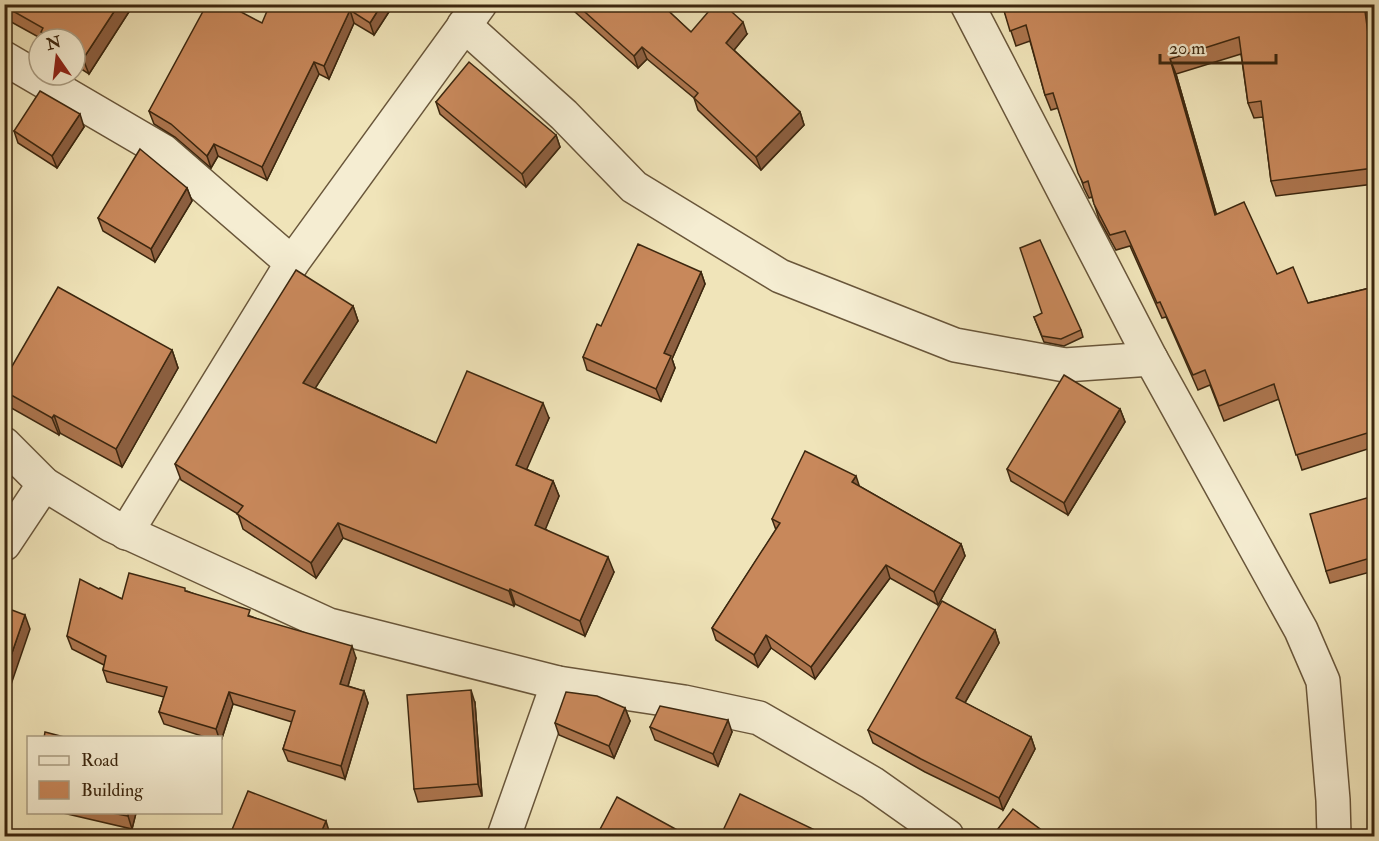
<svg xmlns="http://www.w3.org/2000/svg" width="1379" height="841" viewBox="0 0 1379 841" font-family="'IM FELL Double Pica',serif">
<rect width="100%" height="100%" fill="#f0e4b9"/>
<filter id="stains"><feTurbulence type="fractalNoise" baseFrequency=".00333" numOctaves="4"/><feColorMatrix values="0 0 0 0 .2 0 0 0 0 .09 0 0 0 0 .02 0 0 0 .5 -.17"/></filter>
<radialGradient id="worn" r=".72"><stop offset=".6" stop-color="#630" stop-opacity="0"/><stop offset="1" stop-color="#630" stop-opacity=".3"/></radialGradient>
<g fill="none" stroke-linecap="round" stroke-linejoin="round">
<defs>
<g id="minor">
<path d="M967 4 1151 359 1301 630 1323 681 1333 800 1334 836"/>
<path d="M464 25 564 115 634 187 780 276 955 345 1065 365 1151 359"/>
<path d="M4 58 163 151 292 263"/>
<path d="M4 444 44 484 111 525 329 625 558 683 684 702 759 718 872 783 947 836"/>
<path d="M126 533 292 263 480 4"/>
<path d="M4 544 44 484"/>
<path d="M504 836 558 683"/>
</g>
</defs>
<use href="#minor" stroke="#69563a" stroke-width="36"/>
<use href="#minor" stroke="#f5edd2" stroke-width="33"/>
</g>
<g fill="#ac754e" stroke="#3c270f" stroke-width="1.5">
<path d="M4 4H134L89 74 75 65V39H42L4 18Z"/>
<path d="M394 4 374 35 354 23 329 79 319 74 267 180 218 156 211 168 175 137 154 124 149 111 262 23Z"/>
<path d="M566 4H661L691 32 747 34 734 50 800 112 804 125 761 170 698 110 694 98 647 59 638 68Z"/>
<path d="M1002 4H1374V17H1369L1374 56V184L1276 196 1271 181 1263 117 1254 118 1248 103 1241 54 1176 74 1216 214 1277 274 1308 303 1374 287V447L1302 470 1279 399 1224 421 1210 385 1198 390 1166 317 1162 318 1130 246 1116 250 1099 219 1092 197 1089 198 1084 188 1058 108 1051 110 1045 95 1030 41 1016 46Z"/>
<path d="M436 102 556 135 560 147 526 187 440 114Z"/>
<path d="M84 127 57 168 18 143 14 131Z"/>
<path d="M187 188 192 201 155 262 103 231 98 218Z"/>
<path d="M701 272 705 284 672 359 675 368 661 401 587 370 583 357 601 326Z"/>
<path d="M353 306 358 321 315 388 436 443 549 418 526 469 553 481 559 496 545 529 614 572 585 636 515 604 514 606 343 538 316 578 243 529 238 514 181 480 175 464Z"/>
<path d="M1034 317 1081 330 1083 337 1064 346 1044 342Z"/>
<path d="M172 350 178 368 122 467 60 433 59 435 6 405 4 401V380Z"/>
<path d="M1120 409 1125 422 1068 515 1011 481 1007 469Z"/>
<path d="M859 486 961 544 965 556 938 605 890 578 815 679 771 648 758 667 716 640 712 628 776 530 772 519Z"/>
<path d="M1374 496V571L1330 583 1326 571Z"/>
<path d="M99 589 122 599 187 591 356 658 348 686 364 691 368 703 345 779 288 761 283 749 292 722 233 704 221 741 220 738H208L164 724 159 712 164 697 107 682 103 670 104 665 72 649 67 636Z"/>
<path d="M995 630 999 643 965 703 1031 737 1035 749 1003 810 925 772 873 743 868 730Z"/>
<path d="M475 703 482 796 418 802 414 789Z"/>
<path d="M625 708 630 721 614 758 559 735 555 723Z"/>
<path d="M650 727 732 732 718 766 655 740Z"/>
<path d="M63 813H136L132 829Z"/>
</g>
<g fill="#8c5f40" stroke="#3c270f" stroke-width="1.5">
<path d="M119 4H134L89 74 83 59Z"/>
<path d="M382 4H394L374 35 370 23Z"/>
<path d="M1364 4 1369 17 1374 56V78Z"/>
<path d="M350 10 354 23 329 79 324 66Z"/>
<path d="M743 22 747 34 730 55 726 43Z"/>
<path d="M642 47 647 59 638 68 634 56Z"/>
<path d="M1170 59 1176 74 1221 230 1215 215Z"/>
<path d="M314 62 319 74 267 180 262 167Z"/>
<path d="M1369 85 1374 100V134Z"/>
<path d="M800 112 804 125 761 170 756 157Z"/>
<path d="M80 114 84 127 57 168 52 156Z"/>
<path d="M556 135 560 147 526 187 522 174Z"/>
<path d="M214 144 218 156 211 168 207 156Z"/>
<path d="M187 188 192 201 155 262 151 249Z"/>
<path d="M701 272 705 284 672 359 675 368 661 401 656 389 664 353Z"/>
<path d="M353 306 358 321 309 398 303 383Z"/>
<path d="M172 350 178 368 122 467 116 449Z"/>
<path d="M543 403 549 418 522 480 516 465Z"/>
<path d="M1120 409 1125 422 1068 515 1064 503Z"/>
<path d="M54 415 60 433 59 435 52 418Z"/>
<path d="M856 476 860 488 852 482Z"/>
<path d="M553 481 559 496 541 540 535 525Z"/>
<path d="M338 523 343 538 316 578 311 563Z"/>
<path d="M961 544 965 556 938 605 934 592Z"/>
<path d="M608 557 614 572 585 636 580 621Z"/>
<path d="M886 565 890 578 815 679 811 667Z"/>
<path d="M510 589 515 604 514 606 509 591Z"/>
<path d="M25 615 30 629 4 705V676Z"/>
<path d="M995 630 999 643 960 711 956 698Z"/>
<path d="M766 635 771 648 758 667 754 655Z"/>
<path d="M352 646 356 658 345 696 340 684Z"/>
<path d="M471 690 475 703 482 796 478 784Z"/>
<path d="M364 691 368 703 345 779 341 766Z"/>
<path d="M229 692 233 704 221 741 220 738H219L216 729Z"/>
<path d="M625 708 630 721 614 758 609 746Z"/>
<path d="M728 720 732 732 718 766 713 754Z"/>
<path d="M1031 737 1035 749 1003 810 999 798Z"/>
<path d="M128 813H136L132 829 128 816Z"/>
<path d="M326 821 330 834 329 837H319Z"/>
<path d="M817 831 819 837H814Z"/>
</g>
<g fill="#c8885b" stroke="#3c270f" stroke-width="1.5">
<path d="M4 4H119L83 59 75 54V39H53L41 32 43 28 4 6Z"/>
<path d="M207 4H226L262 23 270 4H382L370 23 350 10 324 66 314 62 262 167 214 144 207 156 171 124 149 111Z"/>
<path d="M576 4H661L691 32 715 4H723L743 22 726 43 800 112 756 157 694 98 698 93 642 47 634 56Z"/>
<path d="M1002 4H1364L1374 78V84L1369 85 1374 134V168L1271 181 1261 101 1248 103 1239 37 1170 59 1215 215 1244 202 1277 274 1293 267 1308 303 1374 287V431L1296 455 1274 384 1219 406 1205 370 1193 375 1160 302 1157 303 1125 231 1110 235 1094 204 1088 181 1083 183 1078 173 1053 93 1045 95 1026 25 1010 31Z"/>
<path d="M469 62 556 135 522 174 436 102Z"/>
<path d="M40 91 80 114 52 156 14 131Z"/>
<path d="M140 149 187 188 151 249 98 218Z"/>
<path d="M1040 240 1081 330 1061 339 1042 336 1034 317 1042 313 1020 248Z"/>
<path d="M638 244 701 272 664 353 671 356 656 389 583 357 597 324 601 326Z"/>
<path d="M296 270 353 306 303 383 436 443 467 371 543 403 516 465 553 481 535 525 608 557 580 621 510 589 509 591 338 523 311 563 237 514 243 506 175 464Z"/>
<path d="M58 287 172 350 116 449 54 415 52 418 4 391V380Z"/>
<path d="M1064 375 1120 409 1064 503 1007 469Z"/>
<path d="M805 451 856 476 852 482 961 544 934 592 886 565 811 667 766 635 754 655 712 628 780 523 772 519Z"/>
<path d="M1374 496V557L1326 571 1310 514Z"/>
<path d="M129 573 185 588V591L250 610 248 616 352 646 340 684 364 691 341 766 283 749 295 711 229 692 216 729 159 712 167 687 103 670 106 656 67 636 80 579 99 589 100 588 122 599Z"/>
<path d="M942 601 995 630 956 698 1031 737 999 798 921 759 868 730Z"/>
<path d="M4 607 25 615 4 676Z"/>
<path d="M471 690 478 784 414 789 407 695Z"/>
<path d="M566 692 597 696 625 708 609 746 555 723Z"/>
<path d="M660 706 728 720 713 754 650 727Z"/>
<path d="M45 732 68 738H44Z"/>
<path d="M248 791 326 821 319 837H229Z"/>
<path d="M740 794 817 831 814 837H720Z"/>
<path d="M617 797 690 837H596Z"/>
<path d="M1013 809 1051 837H997L994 834Z"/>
<path d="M112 813H128V816Z"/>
</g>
<rect width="1379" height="841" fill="none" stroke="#f0e4b9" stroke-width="24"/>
<rect x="6" y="6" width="1367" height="829" fill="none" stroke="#3c270f" stroke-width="3"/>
<rect x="12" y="12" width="1355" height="817" fill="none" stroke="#3c270f" stroke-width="1.5"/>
<rect x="27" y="736" width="195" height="78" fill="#f5edd2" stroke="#ab9e84" stroke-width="1.5"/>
<rect x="39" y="756" width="30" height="9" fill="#f5edd2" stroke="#ab9e84" stroke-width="1.5"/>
<text x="81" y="766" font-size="18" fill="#3c270f">Road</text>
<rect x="39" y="781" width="30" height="18" fill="#c8885b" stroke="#ab9e84" stroke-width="1.5"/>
<text x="81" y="796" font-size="18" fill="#3c270f">Building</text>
<g transform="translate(57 57) rotate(346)"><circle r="28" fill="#f5edd2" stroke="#ab9e84" stroke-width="1.5"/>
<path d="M0-4.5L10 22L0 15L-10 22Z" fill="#8f2418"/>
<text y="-9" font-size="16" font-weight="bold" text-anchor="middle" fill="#3c270f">N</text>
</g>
<path d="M1160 54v9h116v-9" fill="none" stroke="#3c270f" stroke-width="3"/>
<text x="1169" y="54" font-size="18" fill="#3c270f" stroke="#f5edd2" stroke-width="4.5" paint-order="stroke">20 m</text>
<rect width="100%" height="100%" filter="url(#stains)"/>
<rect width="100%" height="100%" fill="url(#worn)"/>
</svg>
